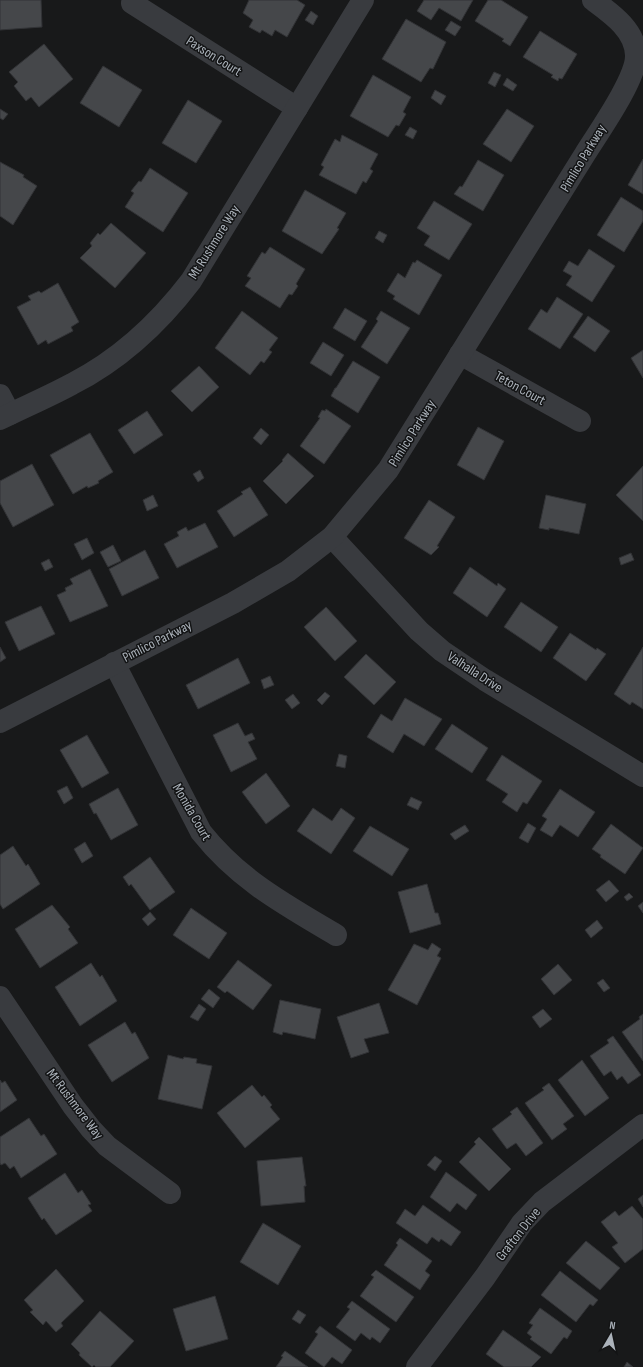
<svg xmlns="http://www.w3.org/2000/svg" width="643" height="1367" viewBox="0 0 643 1367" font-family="'Sofia Sans Condensed',sans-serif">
<rect width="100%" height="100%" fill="#18191a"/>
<g fill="#45474a" stroke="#323336">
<path d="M0 0H41L42 27 0 30Z"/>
<path d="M249 0H297L305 5 287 37 275 30 272 36 262 30 260 33 249 27 253 20 243 13Z"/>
<path d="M424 0H473L461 21 439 8 431 20 417 11Z"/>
<path d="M488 0H501L528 17 510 46 502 41 504 39 475 21Z"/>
<path d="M311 11 318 16 313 25 305 20Z"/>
<path d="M406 19 446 42 433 69 430 68 421 82 382 59Z"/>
<path d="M451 21 461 27 455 36 445 30Z"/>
<path d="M540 31 577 54 562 79 559 78 558 81 551 77 553 75 523 57Z"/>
<path d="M44 44 73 79 39 107 31 97 26 101 14 86 18 82 9 72Z"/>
<path d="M103 66 142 90 119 127 80 103Z"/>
<path d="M494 72 501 75 495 87 488 83Z"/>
<path d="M373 75 411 97 403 112 406 114 399 126 396 125 388 137 350 116Z"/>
<path d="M507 78 517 85 513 91 503 85Z"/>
<path d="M435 90 446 96 441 105 431 98Z"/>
<path d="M188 100 222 121 196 163 162 143Z"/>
<path d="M0 109 8 114 3 120 0 118Z"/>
<path d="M507 109 534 126 511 162 483 144Z"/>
<path d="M410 127 417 131 413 139 405 135Z"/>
<path d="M342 135 378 154 370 169 373 171 366 183 363 181 356 194 319 175 324 167 321 165 335 139 340 142Z"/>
<path d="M643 159V194L628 185Z"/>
<path d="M478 160 504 175 483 211 454 194 460 186 462 187Z"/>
<path d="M0 162 24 175 23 177 37 186 13 225 0 216Z"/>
<path d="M150 168 188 193 163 232 125 207 134 193 131 191 139 181 141 182Z"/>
<path d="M305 190 346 213 337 228 339 229 322 254 282 231Z"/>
<path d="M621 197 643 211V221L624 252 597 235Z"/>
<path d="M434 201 472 224 449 260 424 245 430 236 417 228Z"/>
<path d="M111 223 146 253 115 288 80 258 92 246 90 243 98 233 100 235Z"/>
<path d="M379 231 387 235 383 243 375 238Z"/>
<path d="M270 247 305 269 296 284 298 286 292 295 289 294 280 308 245 286 251 278 247 276 262 252 265 254Z"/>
<path d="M589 249 615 266 592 302 566 285 572 276 563 271 569 261 578 266Z"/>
<path d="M417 260 442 275 419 315 393 299 395 296 387 291 398 273 405 278 413 262 415 263Z"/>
<path d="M58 283 79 322 71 327 73 331 48 344 46 340 38 345 17 307 31 300 28 296 39 291 41 293Z"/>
<path d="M557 297 583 314 560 349 528 329 541 309 547 313Z"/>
<path d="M345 308 367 321 355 341 333 328Z"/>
<path d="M242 311 278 338 269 350 272 352 264 363 261 361 250 375 215 348Z"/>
<path d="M381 311 410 328 387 364 361 347 378 321 376 319Z"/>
<path d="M588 316 610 331 595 352 573 337Z"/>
<path d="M323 342 344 355 331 376 310 363Z"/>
<path d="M643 350V378L631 358Z"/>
<path d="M353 361 380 377 358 413 331 396 335 388H336Z"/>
<path d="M199 366 219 387 192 412 171 391Z"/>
<path d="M326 409 351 426 324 464 300 446 320 418 318 417 322 410 325 411Z"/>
<path d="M147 411 163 435 134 454 118 430Z"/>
<path d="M478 427 504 441 484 480 457 465Z"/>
<path d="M261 428 269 435 261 445 253 438Z"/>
<path d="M90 433 113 472 98 481 99 483 88 488 87 486 73 494 50 455Z"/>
<path d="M288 453 314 476 286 504 263 481 283 461 282 460Z"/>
<path d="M32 464 54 505 13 527 0 503V481Z"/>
<path d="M643 466V521L616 495Z"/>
<path d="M200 470 204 478 198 482 193 474Z"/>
<path d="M250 487 268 515 234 537 217 511 243 494 241 492Z"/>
<path d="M153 495 158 506 147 511 143 500Z"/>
<path d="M546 495 586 504 579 534 549 528V530L539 528Z"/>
<path d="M429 500 455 517 437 546 439 547 431 555 404 538Z"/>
<path d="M205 523 218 547 177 568 164 544 179 536 177 532 186 527 188 531Z"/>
<path d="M87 538 94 553 82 560 74 544Z"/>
<path d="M113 545 121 561 108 567 100 552Z"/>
<path d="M145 550 159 578 122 596 109 569Z"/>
<path d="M631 553 634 560 621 565 619 558Z"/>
<path d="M49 559 53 567 45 571 41 563Z"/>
<path d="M470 567 497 586 498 583 506 589 487 617 453 593Z"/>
<path d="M90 569 108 606 70 622 57 595 66 591 65 588 73 584 70 579Z"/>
<path d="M521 602 558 627 541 652 504 627Z"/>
<path d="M41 606 55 634 19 651 5 622Z"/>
<path d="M326 607 357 641 335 661 304 627Z"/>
<path d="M570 633 596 650 597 648 606 654 586 681 553 658Z"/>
<path d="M0 647 6 658 0 662Z"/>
<path d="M643 647V709L632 702 630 705 614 694Z"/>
<path d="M366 654 396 682 374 705 344 677Z"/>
<path d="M238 658 250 683 198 709 186 685Z"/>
<path d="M270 676 274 685 264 689 261 680Z"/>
<path d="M325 692 330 696 322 705 317 700Z"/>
<path d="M293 694 300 703 292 709 285 700Z"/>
<path d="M405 698 442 719 424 746 404 734 393 753 367 737 381 714 392 721Z"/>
<path d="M238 723 245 736 252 733 255 739 248 742 257 759 231 772 213 735Z"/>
<path d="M452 724 488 748 472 773 435 749Z"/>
<path d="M87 735 109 773 82 788 60 750Z"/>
<path d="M339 754 347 756 345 768 336 766Z"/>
<path d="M502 755 542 781 527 804 523 802 517 812 502 802 508 794 486 780Z"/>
<path d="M266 773 290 806 266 824 242 792Z"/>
<path d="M67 786 73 798 64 804 57 791Z"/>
<path d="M118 788 138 825 111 840 96 813 94 814 89 804Z"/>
<path d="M560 789 595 812 578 837 560 825 552 837 540 830 547 819 542 816Z"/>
<path d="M411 797 422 802 418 810 407 805Z"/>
<path d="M313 808 332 821 341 808 355 818 331 854 297 831Z"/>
<path d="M528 823 536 828 528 843 519 838Z"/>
<path d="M611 824 643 848 625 874 600 857 601 855 592 849Z"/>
<path d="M465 825 469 831 455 840 450 834Z"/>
<path d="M370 826 409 849 392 876 353 851Z"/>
<path d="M85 842 93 856 82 863 74 849Z"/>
<path d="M13 846 26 866 28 864 40 884 3 909 0 904V855Z"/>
<path d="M150 857 175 892 150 910 131 884 129 886 123 877Z"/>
<path d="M609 880 619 891 606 902 596 890Z"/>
<path d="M427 884 435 913H438L441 924 410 933 398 892Z"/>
<path d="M629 893 633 897 627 901 624 897Z"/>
<path d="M643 902V913L638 906Z"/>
<path d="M52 905 70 927 68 929 78 943 40 968 15 929Z"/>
<path d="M191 908 227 933 209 959 173 935Z"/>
<path d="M150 912 156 919 148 926 142 919Z"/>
<path d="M597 920 603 928 591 938 585 930Z"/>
<path d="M432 943 441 949 437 956 441 958 417 1005 388 990 414 944 428 950Z"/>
<path d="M238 960 272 985 253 1010 227 991 225 993 217 987Z"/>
<path d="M91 963 100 977 102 975 117 1001 80 1026 55 987Z"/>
<path d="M558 964 572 980 554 995 541 979Z"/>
<path d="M603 979 610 988 604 992 597 983Z"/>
<path d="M209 989 220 998 213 1008 201 999Z"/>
<path d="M280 1000 321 1009 315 1039 283 1032 282 1035 273 1032Z"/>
<path d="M379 1003 389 1033 364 1039 369 1052 351 1058 337 1017Z"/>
<path d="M199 1004 206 1009 198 1021 190 1017Z"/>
<path d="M543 1009 552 1019 540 1028 532 1017Z"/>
<path d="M643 1014V1061L622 1032 640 1019 639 1017Z"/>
<path d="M125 1022 132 1034 135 1032 149 1058 112 1082 88 1045Z"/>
<path d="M613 1036 641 1075 628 1084 622 1076 617 1080 611 1071 604 1076 590 1056 609 1043 607 1040Z"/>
<path d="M168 1055 183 1059 184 1057 197 1059 196 1063 212 1066 202 1109 158 1099Z"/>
<path d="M582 1060 609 1098 585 1116 558 1080Z"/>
<path d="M0 1080 2 1083 5 1081 17 1100 0 1112Z"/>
<path d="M549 1083 574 1116 563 1124 567 1129 552 1140 525 1103 544 1090 542 1088Z"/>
<path d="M252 1085 262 1097 264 1095 272 1105 270 1107 280 1119 245 1148 217 1113Z"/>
<path d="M517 1107 543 1143 526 1156 516 1143 507 1149 492 1129 512 1114 510 1112Z"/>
<path d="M29 1118 41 1136 44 1134 57 1154 21 1178 14 1166 10 1169 5 1163 1 1165 0 1163V1137Z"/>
<path d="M479 1137 511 1169 489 1191 459 1162 476 1144 474 1142Z"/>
<path d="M435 1156 442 1161 435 1171 427 1165Z"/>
<path d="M302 1157 306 1186H304L305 1202 261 1206 257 1161Z"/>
<path d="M446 1172 477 1195 466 1210 457 1203 450 1212 430 1197Z"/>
<path d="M65 1173 78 1193 82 1190 91 1204 88 1205 92 1211 56 1235 44 1218 42 1220 28 1198Z"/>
<path d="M643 1195V1207L638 1199Z"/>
<path d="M423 1205 461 1232 451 1246 441 1239 439 1242 432 1237 427 1244 396 1223 405 1209 415 1216Z"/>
<path d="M632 1206 643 1219V1249L625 1263 612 1247 618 1243 601 1222 615 1211 619 1216Z"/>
<path d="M263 1223 301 1246 278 1285 240 1262Z"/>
<path d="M400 1238 432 1261 425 1271 430 1275 420 1290 384 1265 398 1245 396 1243Z"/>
<path d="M586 1241 620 1268 600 1290 566 1263Z"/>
<path d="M56 1269 84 1301 61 1323 63 1326 56 1332 46 1321 43 1325 30 1312 33 1310 24 1300Z"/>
<path d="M376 1270 414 1297 396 1322 360 1296 374 1277 371 1275Z"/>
<path d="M560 1271 598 1300 593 1306 590 1304 576 1322 541 1295Z"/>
<path d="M215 1296 228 1339 186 1351 173 1309Z"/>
<path d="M352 1301 390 1329 380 1343 372 1337 370 1340 361 1333 355 1341 336 1327 350 1309 347 1307Z"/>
<path d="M540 1308 572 1331 567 1339 564 1337 551 1354 530 1339 532 1337 527 1333 533 1325 529 1323Z"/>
<path d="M298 1310 306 1315 300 1324 292 1319Z"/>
<path d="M100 1311 134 1341 110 1367H96L94 1365 92 1367 79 1355 80 1353 71 1344Z"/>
<path d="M320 1326 352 1350 342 1364 332 1357 324 1367 305 1353 318 1334 315 1332Z"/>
<path d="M503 1330 541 1357 531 1367H504L486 1354Z"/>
<path d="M285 1351 308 1367H276L283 1357 281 1356Z"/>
<path d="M627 1362 633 1367H624Z"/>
</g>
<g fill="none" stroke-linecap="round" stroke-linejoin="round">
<g stroke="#393b3f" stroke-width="22">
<path d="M132 3 297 108"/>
<path d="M460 354 580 421"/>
<path d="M0 395 10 414"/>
<path d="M0 419C24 407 48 397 72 384 119 360 159 323 191 281L363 0"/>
<path d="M332 537 419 631 442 651 485 680 643 776"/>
<path d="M114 663 201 832C239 880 284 904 336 935"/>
<path d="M0 722 233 603 288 571 332 537 388 470C454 365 520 260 585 154 598 133 637 78 636 55 635 30 612 14 593 0"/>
<path d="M0 997 73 1106 91 1129 107 1146 170 1193"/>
<path d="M417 1367 485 1277 522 1223 542 1202 643 1125"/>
</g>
</g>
<g text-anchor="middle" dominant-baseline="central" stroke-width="3" stroke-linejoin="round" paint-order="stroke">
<g font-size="14" fill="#abb2ba" stroke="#131415">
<text transform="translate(214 56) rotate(32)">Paxson Court</text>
<text transform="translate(583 158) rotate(-59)">Pimlico Parkway</text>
<text transform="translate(214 242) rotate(-58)">Mt Rushmore Way</text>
<text transform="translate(520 388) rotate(29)">Teton Court</text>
<text transform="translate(412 433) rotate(-58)">Pimlico Parkway</text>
<text transform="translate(157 641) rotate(-27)">Pimlico Parkway</text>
<text transform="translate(475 672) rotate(33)">Valhalla Drive</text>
<text transform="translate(192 812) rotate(60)">Monida Court</text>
<text transform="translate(75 1104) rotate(53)">Mt Rushmore Way</text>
<text transform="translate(518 1234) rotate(-52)">Grafton Drive</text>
</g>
</g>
<g transform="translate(611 1335) rotate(9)" stroke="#131415" stroke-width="3" paint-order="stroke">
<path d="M0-3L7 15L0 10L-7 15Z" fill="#abb2ba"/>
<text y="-6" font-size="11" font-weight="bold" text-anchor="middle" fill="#abb2ba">N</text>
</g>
</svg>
